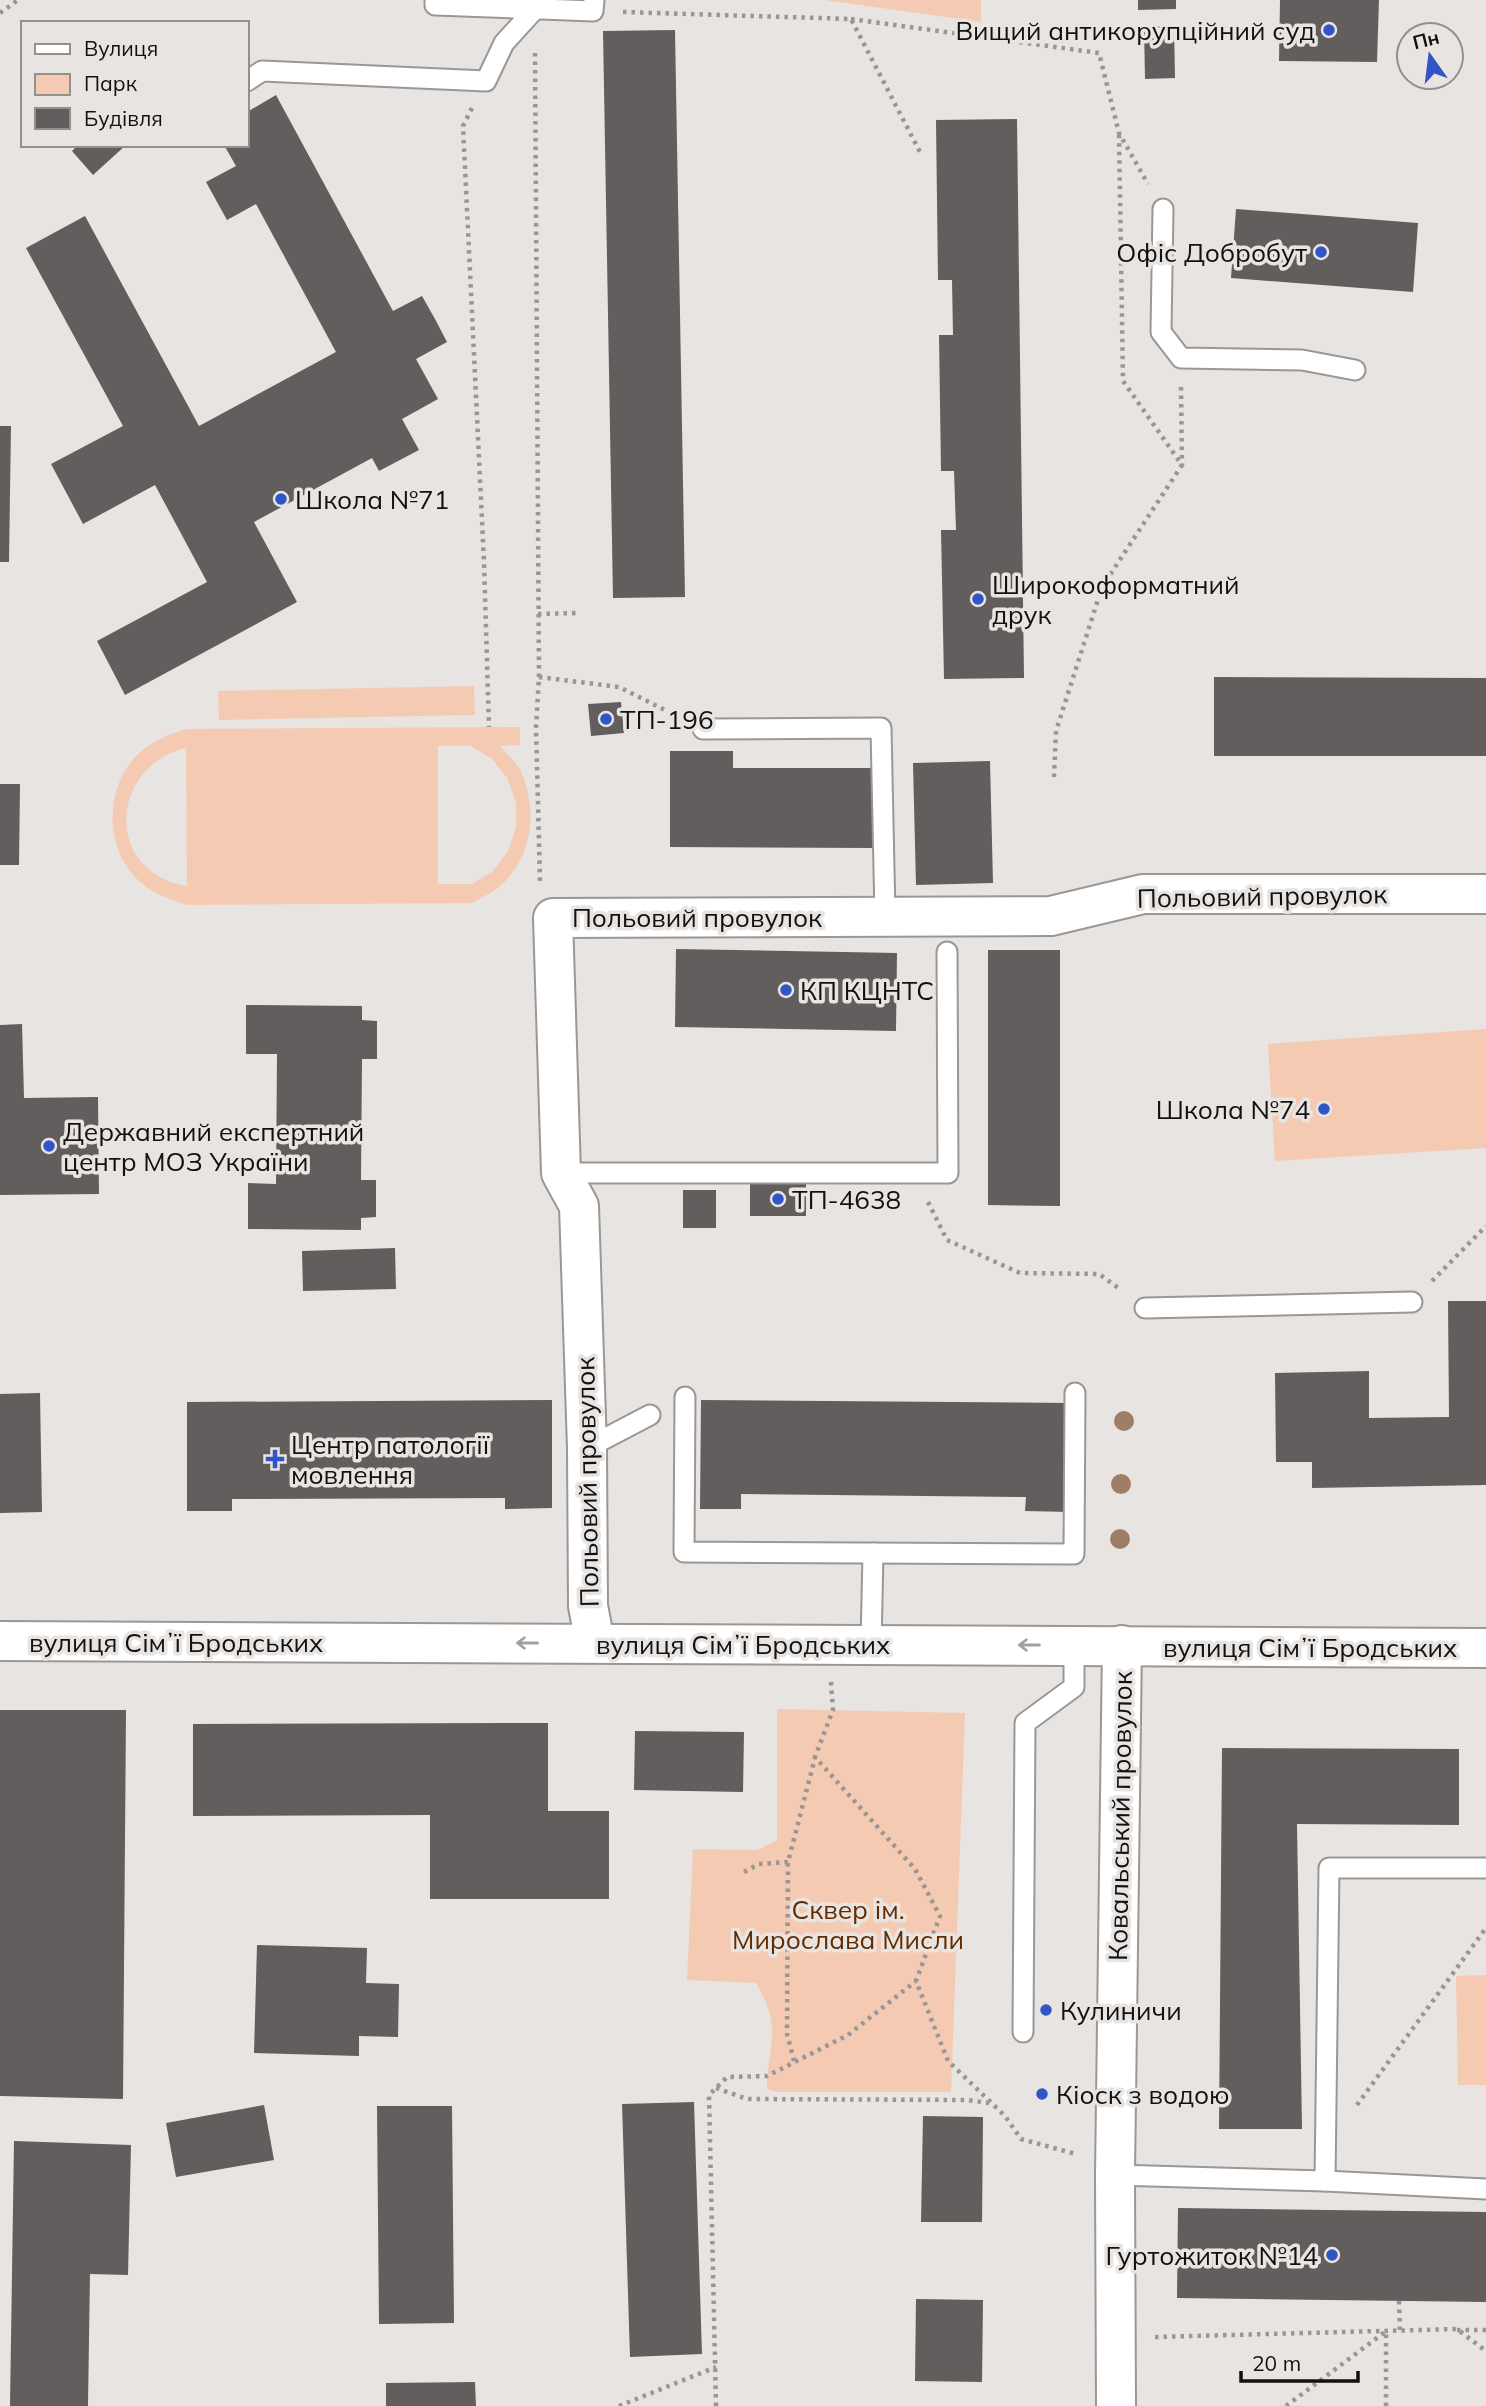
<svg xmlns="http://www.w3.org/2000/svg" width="1486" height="2406" viewBox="0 0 1486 2406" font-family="Mulish,sans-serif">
<rect width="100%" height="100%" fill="#e8e4e2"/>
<g fill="#f5cab3" fill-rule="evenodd">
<path d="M825 0H981V22Z"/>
<path d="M474 686 475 715 219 720 218 691Z"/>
<path d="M520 727V745L500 746C507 754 516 762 521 771 538 810 533 857 500 886 492 893 481 898 472 903L187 905C170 899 153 894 139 881 104 849 104 787 138 754 152 741 168 735 186 729ZM438 746H471L492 759 507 778 516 802V827L508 851 493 871 472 884H438ZM186 748 187 886H186C180 885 172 883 166 880 102 850 120 763 186 748Z"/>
<path d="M1486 1029V1148L1275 1161 1268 1044Z"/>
<path d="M777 1709 965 1713 951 2092H778L767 2089C766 2065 776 2039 770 2015 768 2004 761 1993 756 1983L687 1980 693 1849 757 1850 777 1840Z"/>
<path d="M1486 1975V2085H1458L1456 1976Z"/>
</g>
<g fill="#615e5d">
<path d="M1138 0H1176V9L1138 10Z"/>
<path d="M1280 0H1379L1377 62 1279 61Z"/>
<path d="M1174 26 1175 78 1145 79 1144 27Z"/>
<path d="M675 30 685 597 613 598 603 31Z"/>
<path d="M276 95 393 311 422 296 435 319 447 342 416 359 438 399 402 419 419 450 379 471 372 458 254 522 297 602 125 695 97 641 207 582 155 485 83 524 51 464 123 426 26 248 85 216 199 426 336 352 256 204 227 220 206 182 236 166 224 145H247V112Z"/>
<path d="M1017 119 1024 678 944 679 941 530H956L954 471H941L939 335H953L952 280H938L936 120Z"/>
<path d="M78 145H126L93 175 72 151Z"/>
<path d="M1236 209 1418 223 1413 292 1231 278Z"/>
<path d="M0 426H11L9 562H0Z"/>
<path d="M1214 677 1486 678V756H1214Z"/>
<path d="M621 702 624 733 591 736 588 704Z"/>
<path d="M670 751H733V768H874V848L670 847Z"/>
<path d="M990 761 993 883 916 885 913 763Z"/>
<path d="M0 784H20L19 865H0Z"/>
<path d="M676 949 897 953 896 1031 675 1027Z"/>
<path d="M988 950H1060V1206L988 1205Z"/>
<path d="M246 1005 362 1006V1020L377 1021V1059H362L361 1180H376V1217L361 1218V1230L248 1229V1183L276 1184 277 1054H246Z"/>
<path d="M22 1024 24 1098 98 1097 99 1194 0 1195V1025Z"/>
<path d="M750 1181 806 1182V1216H750Z"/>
<rect x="683" y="1190" width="33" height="38"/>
<path d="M395 1248 396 1289 303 1291 302 1251Z"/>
<path d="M1448 1301H1486V1485L1312 1488V1462H1276L1275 1373 1369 1371V1418L1449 1417Z"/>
<path d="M40 1393 42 1512 0 1513V1394Z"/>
<path d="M552 1400V1508L505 1509V1498L232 1499V1511H187V1402Z"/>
<path d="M701 1400 1071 1403 1070 1512 1025 1511 1026 1497 741 1494V1509H700Z"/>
<path d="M0 1710H126L123 2099 0 2096Z"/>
<path d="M548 1723V1811H609V1899H430V1815L193 1816V1724Z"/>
<path d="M635 1731 744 1732 743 1792 634 1790Z"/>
<path d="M1222 1748 1459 1749V1825L1297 1824 1302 2129H1219Z"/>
<path d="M257 1945 367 1948 366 1983 399 1984 398 2037 359 2036V2056L254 2053Z"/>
<path d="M694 2102 702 2354 630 2357 622 2104Z"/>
<path d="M264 2105 274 2160 176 2177 166 2123Z"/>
<path d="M377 2106H452L454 2323 379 2324Z"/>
<path d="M923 2116 983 2117 982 2222H921Z"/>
<path d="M14 2141 131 2145 128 2275 90 2274 88 2406H10Z"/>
<path d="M1178 2208 1486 2212V2302L1177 2298Z"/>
<path d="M916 2299 983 2300 982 2382 915 2381Z"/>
<path d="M475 2382 476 2406H386V2383Z"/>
</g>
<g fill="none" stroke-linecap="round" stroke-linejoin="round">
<defs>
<g id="service">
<path d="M435 0V5L593 11 594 0"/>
<path d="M247 81 262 71 486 81 504 43 534 10"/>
<path d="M1163 209 1161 332 1181 358 1302 360 1355 370"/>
<path d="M703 729 881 728 885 916"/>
<path d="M561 1173H948L947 952"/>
<path d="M1145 1308 1412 1302"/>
<path d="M685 1397 684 1552 1074 1554 1075 1393"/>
<path d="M587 1448 650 1415"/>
<path d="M871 1645 873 1553"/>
<path d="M1023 2032 1025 1723 1074 1687V1645"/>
<path d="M1115 2175 1325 2181 1486 2189"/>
<path d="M1325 2181 1329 1868H1486"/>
</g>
<g id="minor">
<path d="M0 1641 1486 1648"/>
<path d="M595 1643 588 1606 587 1448 579 1206 561 1173 553 918 1051 916 1143 894H1486"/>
<path d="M1116 2406 1115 2175 1122 1645"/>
</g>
</defs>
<use href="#service" stroke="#9a9795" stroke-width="23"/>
<use href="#minor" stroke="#9a9795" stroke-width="42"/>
<g stroke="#999695" stroke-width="4.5" stroke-dasharray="3.5 5" stroke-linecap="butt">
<path d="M623 12 851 19 921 154"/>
<path d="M0 13 18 0"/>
<path d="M851 19 1099 53 1119 133 1148 184"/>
<path d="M535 53 539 677 536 728 540 881"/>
<path d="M472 108 463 126 484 562 489 727"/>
<path d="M1181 387 1182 465"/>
<path d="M538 614 578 613"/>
<path d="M539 677 619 687 677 716"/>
<path d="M1054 777 1056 731 1102 587 1182 465 1123 381 1119 133"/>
<path d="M928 1202 947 1240 1020 1273 1099 1274 1121 1290"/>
<path d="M1432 1281 1486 1226"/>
<path d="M831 1682 833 1710 815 1757 915 1869 940 1916 916 1981 948 2061 1005 2116 1021 2139 1076 2154"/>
<path d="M744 1872 759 1864 788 1862"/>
<path d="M794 2061 787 2034 788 1862 815 1758"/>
<path d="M716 2088 747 2099 968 2100 989 2103"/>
<path d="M1357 2105 1486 1928"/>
<path d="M1399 2301 1400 2331"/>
<path d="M1457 2330H1486"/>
<path d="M1155 2337 1457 2329 1486 2351"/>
<path d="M619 2406 716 2367"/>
<path d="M716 2406 709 2095 727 2077 767 2076 848 2035 916 1981"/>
<path d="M1286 2406 1385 2332"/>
<path d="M1386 2406V2333"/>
</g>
<use href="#service" stroke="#fff" stroke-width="19"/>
<use href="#minor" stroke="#fff" stroke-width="38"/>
</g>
<g fill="#a07e66">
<circle cx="1124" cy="1421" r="10"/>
<circle cx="1121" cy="1484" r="10"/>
<circle cx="1120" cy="1539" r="10"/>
</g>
<defs><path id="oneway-shaft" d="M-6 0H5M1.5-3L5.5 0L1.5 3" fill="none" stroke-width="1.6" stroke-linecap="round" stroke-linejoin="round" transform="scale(1.75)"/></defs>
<g stroke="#a0a09f">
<use href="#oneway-shaft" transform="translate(527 1643) rotate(-180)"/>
<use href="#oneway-shaft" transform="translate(1029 1645) rotate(-180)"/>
</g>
<g fill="#3155c5" stroke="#e8e4e2" stroke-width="2.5">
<circle cx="1329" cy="30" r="7"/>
<circle cx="1321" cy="252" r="7"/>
<circle cx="281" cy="499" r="7"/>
<circle cx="978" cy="599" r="7"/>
<circle cx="606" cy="719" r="7"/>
<circle cx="786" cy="990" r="7"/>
<circle cx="1324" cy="1109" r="7"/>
<circle cx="49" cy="1146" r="7"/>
<circle cx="778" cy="1199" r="7"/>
<path d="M271.5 1448.5h7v7h7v7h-7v7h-7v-7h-7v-7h7z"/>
<circle cx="1046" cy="2010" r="7"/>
<circle cx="1042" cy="2094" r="7"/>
<circle cx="1332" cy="2255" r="7"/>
</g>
<g text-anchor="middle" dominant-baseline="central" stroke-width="7" stroke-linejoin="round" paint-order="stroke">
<g font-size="26" fill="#121110" stroke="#e8e4e2" text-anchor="start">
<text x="1315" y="30" text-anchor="end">Вищий антикорупційний суд</text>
<text x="1307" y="252" text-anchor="end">Офіс Добробут</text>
<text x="295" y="499">Школа №71</text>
<text x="992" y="584">Широкоформатний<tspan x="992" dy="30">друк</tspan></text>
<text x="620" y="719">ТП-196</text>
<text x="800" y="990">КП КЦНТС</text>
<text x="1310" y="1109" text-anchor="end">Школа №74</text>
<text x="63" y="1131">Державний експертний<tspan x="63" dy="30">центр МОЗ України</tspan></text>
<text x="792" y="1199">ТП-4638</text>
<text x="291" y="1444">Центр патології<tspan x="291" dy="30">мовлення</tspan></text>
<text x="1060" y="2010">Кулиничи</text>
<text x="1056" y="2094">Кіоск з водою</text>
<text x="1318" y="2255" text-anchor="end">Гуртожиток №14</text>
</g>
<g font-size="26" fill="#121110" stroke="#e8e4e2">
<text transform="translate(1262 896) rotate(-1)">Польовий провулок</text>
<text x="697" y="917">Польовий провулок</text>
<text transform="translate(587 1482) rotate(-91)">Польовий провулок</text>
<text x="176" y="1642">вулиця Сімʼї Бродських</text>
<text x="743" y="1644">вулиця Сімʼї Бродських</text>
<text x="1310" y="1647">вулиця Сімʼї Бродських</text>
<text transform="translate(1120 1816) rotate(-89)">Ковальський провулок</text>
</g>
<g font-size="26" fill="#652b00" stroke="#e8e4e2">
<text x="848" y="1909">Сквер ім.<tspan x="848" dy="30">Мирослава Мисли</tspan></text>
</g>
</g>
<rect x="21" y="21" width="228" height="126" fill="#e8e4e2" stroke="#92908e" stroke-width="2"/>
<rect x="35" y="44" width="35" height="10" fill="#ffffff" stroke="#92908e" stroke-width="2"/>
<text x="84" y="56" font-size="21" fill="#121110">Вулиця</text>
<rect x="35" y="74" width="35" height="21" fill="#f5cab3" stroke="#92908e" stroke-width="2"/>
<text x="84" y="91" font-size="21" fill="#121110">Парк</text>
<rect x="35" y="108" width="35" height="21" fill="#615e5d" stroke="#92908e" stroke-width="2"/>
<text x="84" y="126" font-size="21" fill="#121110">Будівля</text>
<g transform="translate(1430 56) rotate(346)"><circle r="33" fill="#e8e4e2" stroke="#92908e" stroke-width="2"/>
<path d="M0-5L12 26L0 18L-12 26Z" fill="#3155c5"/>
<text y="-10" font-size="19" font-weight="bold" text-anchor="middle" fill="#121110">Пн</text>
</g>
<path d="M1241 2371v10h117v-10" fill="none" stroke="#121110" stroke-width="3.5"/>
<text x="1252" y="2371" font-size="21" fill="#121110" stroke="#e8e4e2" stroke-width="5" paint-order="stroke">20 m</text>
</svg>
